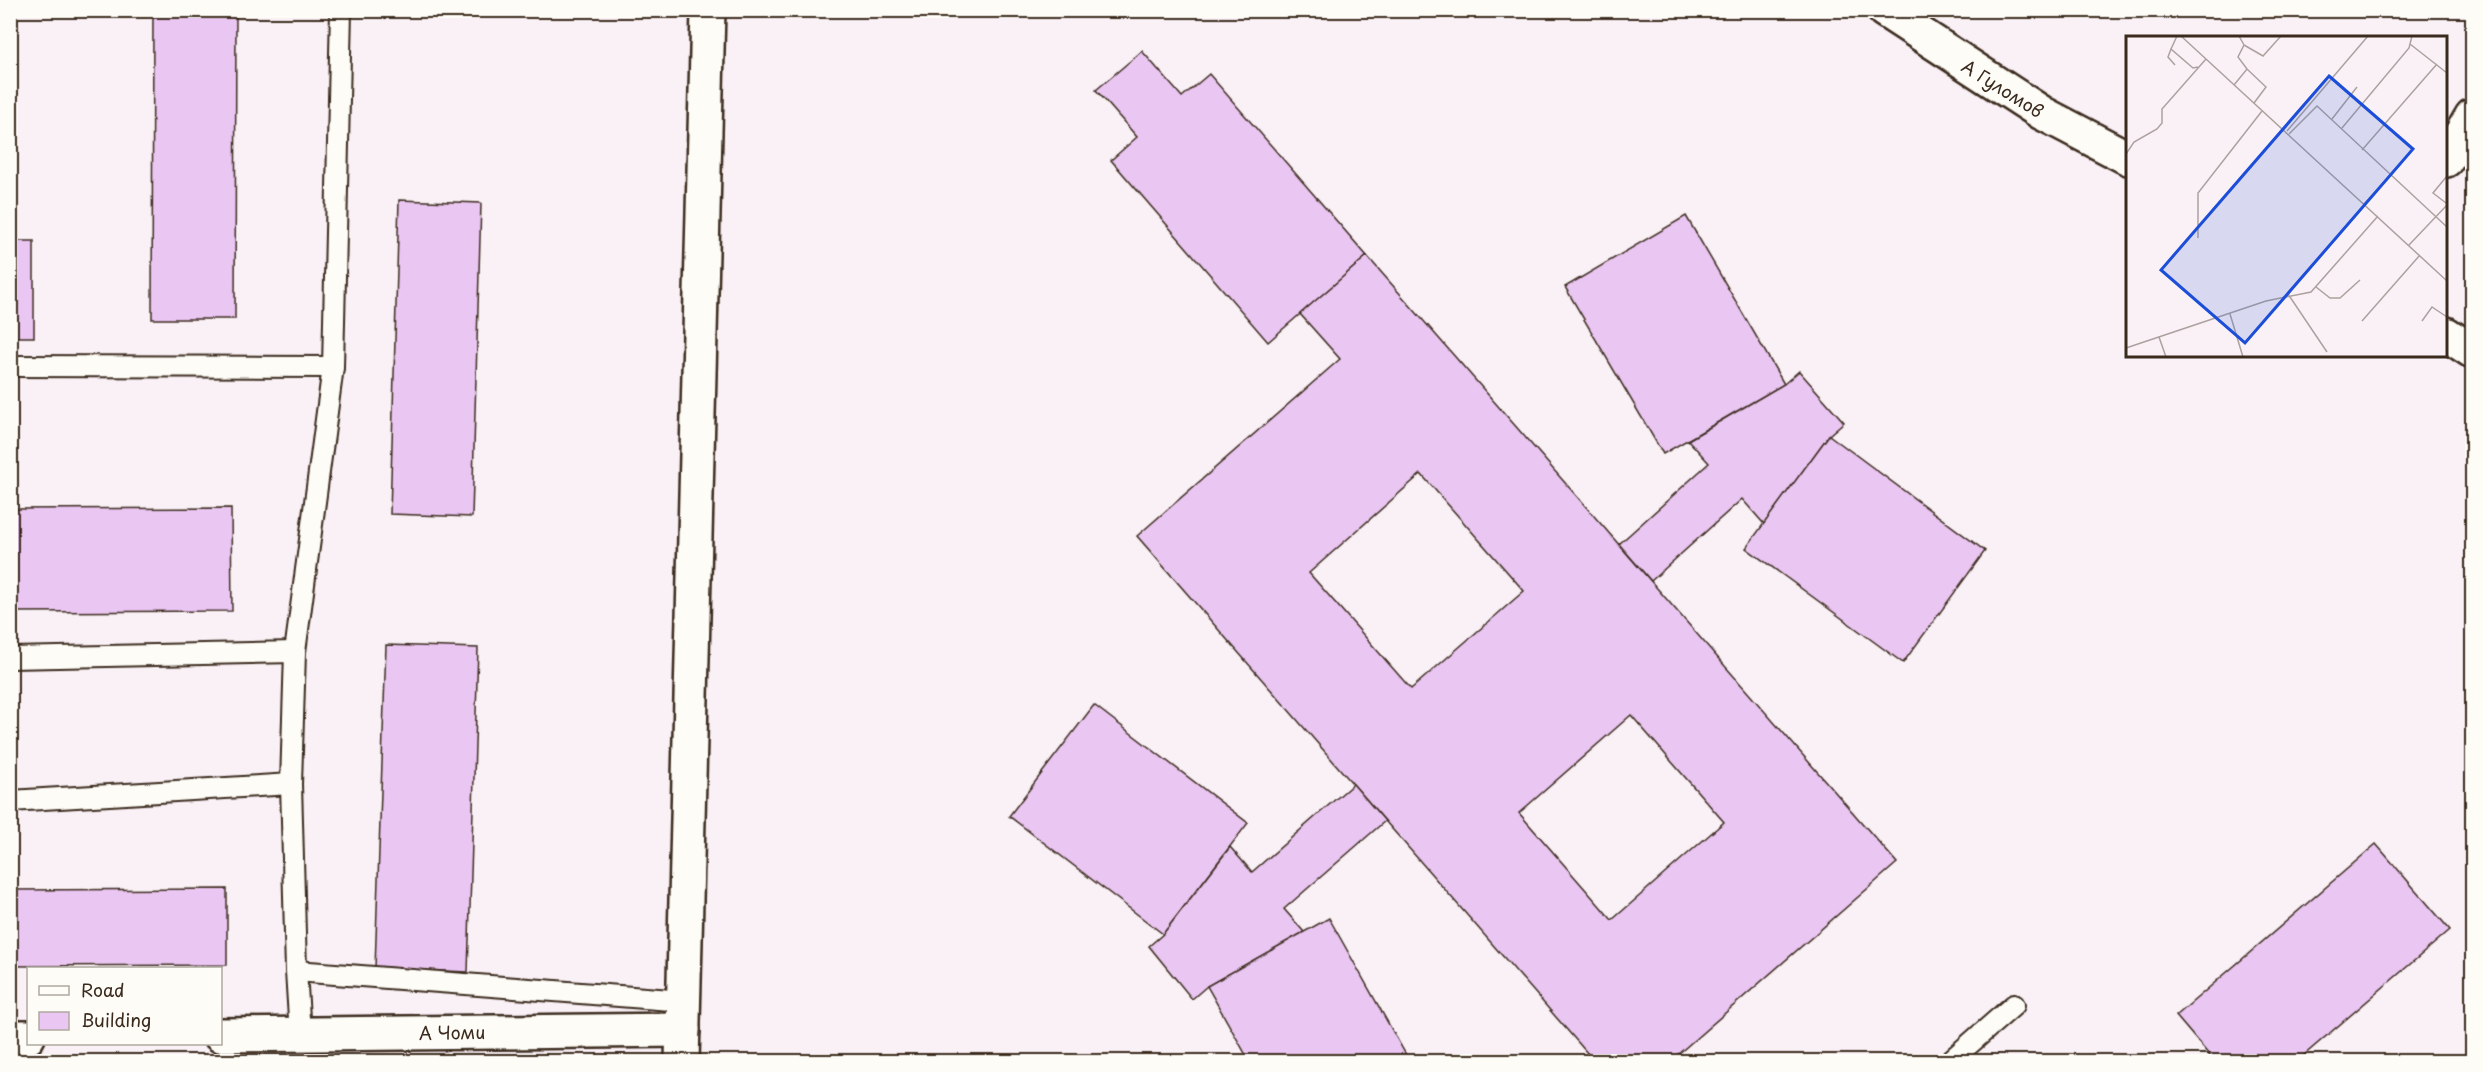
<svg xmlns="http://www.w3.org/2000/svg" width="2483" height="1072" viewBox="0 0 2483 1072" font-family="'Playpen Sans',sans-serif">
<rect width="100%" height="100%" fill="#f9f1f6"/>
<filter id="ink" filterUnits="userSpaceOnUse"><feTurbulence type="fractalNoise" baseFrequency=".0167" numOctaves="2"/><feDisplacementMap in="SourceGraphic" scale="12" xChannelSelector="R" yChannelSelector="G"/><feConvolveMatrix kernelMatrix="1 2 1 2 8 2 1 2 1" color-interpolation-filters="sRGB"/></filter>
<g filter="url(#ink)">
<g fill="#eac6f2" stroke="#3b2a1e" stroke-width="1.5" fill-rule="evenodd">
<path d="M153 10H236L235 319H152Z"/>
<path d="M1142 51 1182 97 1209 74 1367 256 1268 342 1111 160 1137 137 1096 90Z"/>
<path d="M399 200 481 203 472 517 390 514Z"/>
<path d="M1686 216 1784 384 1663 454 1565 287Z"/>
<rect x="10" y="241" width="24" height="96"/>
<path d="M1367 256 1897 863 1669 1062H1595L1137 536 1340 359 1300 314ZM1421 474 1524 591 1411 689 1309 573ZM1631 715 1724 822 1612 920 1519 813Z"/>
<path d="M1799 371 1844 422 1829 435 1764 524 1742 499 1651 581 1619 544 1709 463 1688 440 1784 384Z"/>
<path d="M1829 435 1985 551 1903 663 1746 548Z"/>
<path d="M231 508 232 611 10 612V509Z"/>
<path d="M386 645 478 648 468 972 375 968Z"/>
<path d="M1094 705 1248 823 1163 934 1009 816Z"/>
<path d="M1353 784 1385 821 1284 909 1304 932 1207 986 1192 999 1149 946 1163 934 1230 847 1252 872Z"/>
<path d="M2376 844 2450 930 2296 1062H2215L2176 1016Z"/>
<path d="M227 889V965L10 966V890Z"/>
<path d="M1329 918 1410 1062H1250L1207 986Z"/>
</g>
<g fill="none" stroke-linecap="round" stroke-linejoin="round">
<defs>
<g id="service">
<path d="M341 10 333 367 295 652 291 784 296 971 684 1001"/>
<path d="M10 366 333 367"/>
<path d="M10 658 295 652"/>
<path d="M10 801 291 784"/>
<path d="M296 971 300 1034"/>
<path d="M1949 1062 2014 1005"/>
</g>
<g id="minor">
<path d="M1884 10 2042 113 2128 158"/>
<path d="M2446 160 2472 116"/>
<path d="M2446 334 2472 351"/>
<path d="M220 1035 683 1030"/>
<path d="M10 1037H28"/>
</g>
<path id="tertiary" d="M682 1062 708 10"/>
</defs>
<use href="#service" stroke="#3b2a1e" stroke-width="24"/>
<use href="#minor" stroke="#3b2a1e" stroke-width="38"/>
<use href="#tertiary" stroke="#3b2a1e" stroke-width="38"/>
<use href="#service" stroke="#fdfcf7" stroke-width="20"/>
<use href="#minor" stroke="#fdfcf7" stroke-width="33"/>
<use href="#tertiary" stroke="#fdfcf7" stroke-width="33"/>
</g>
</g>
<g text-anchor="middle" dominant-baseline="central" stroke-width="6" stroke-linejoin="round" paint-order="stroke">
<g font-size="18" fill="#3b2a1e" stroke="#fdfcf7">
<text transform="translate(2003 88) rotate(32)">А Гуломов</text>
<text transform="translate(452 1032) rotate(-1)">А Чоми</text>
</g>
</g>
<g transform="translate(2126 36)">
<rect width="321" height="321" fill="#f9f1f6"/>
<path fill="none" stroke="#ada1a0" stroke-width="1.5" d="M51 0 45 13 67 32 72 31M55 0 321 245M113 0 118 9 112 21 121 33M284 8 321 37M118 9 137 20 155 0M45 13 42 21 49 29M108 49 121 33 140 51 128 67M206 83 231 51M216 92 283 12 286 0M161 95 242 0M163 98 191 70 321 191M236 114 311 28M0 118 8 106 31 93 36 87V73L80 23M320 167 307 157 321 140M238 168 264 140M72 202V157L136 75M283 209 321 169M190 251 204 262H214L234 244M162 258 201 316M104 278 117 321M236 285 294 219M296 285 306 271 321 281M33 301 40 321M0 312 140 265 185 256 252 180"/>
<path fill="#1d4ed8" fill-opacity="0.15" stroke="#1d4ed8" stroke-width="3" d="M203 40 287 113 119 307 35 234Z"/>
<rect width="321" height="321" fill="none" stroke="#3b2a1e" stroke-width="3"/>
</g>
<rect width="2483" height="1072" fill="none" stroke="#fdfcf7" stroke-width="36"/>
<rect x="18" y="18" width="2447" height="1036" fill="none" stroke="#3b2a1e" stroke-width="2" filter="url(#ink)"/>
<rect x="27" y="967" width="195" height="78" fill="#fdfcf7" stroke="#afa8a0" stroke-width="1.5"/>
<rect x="39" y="986" width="30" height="9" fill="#fdfcf7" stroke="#afa8a0" stroke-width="1.5"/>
<text x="81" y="997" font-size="18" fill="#3b2a1e">Road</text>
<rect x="39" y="1012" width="30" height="18" fill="#eac6f2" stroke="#afa8a0" stroke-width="1.5"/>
<text x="81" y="1027" font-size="18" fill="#3b2a1e">Building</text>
</svg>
